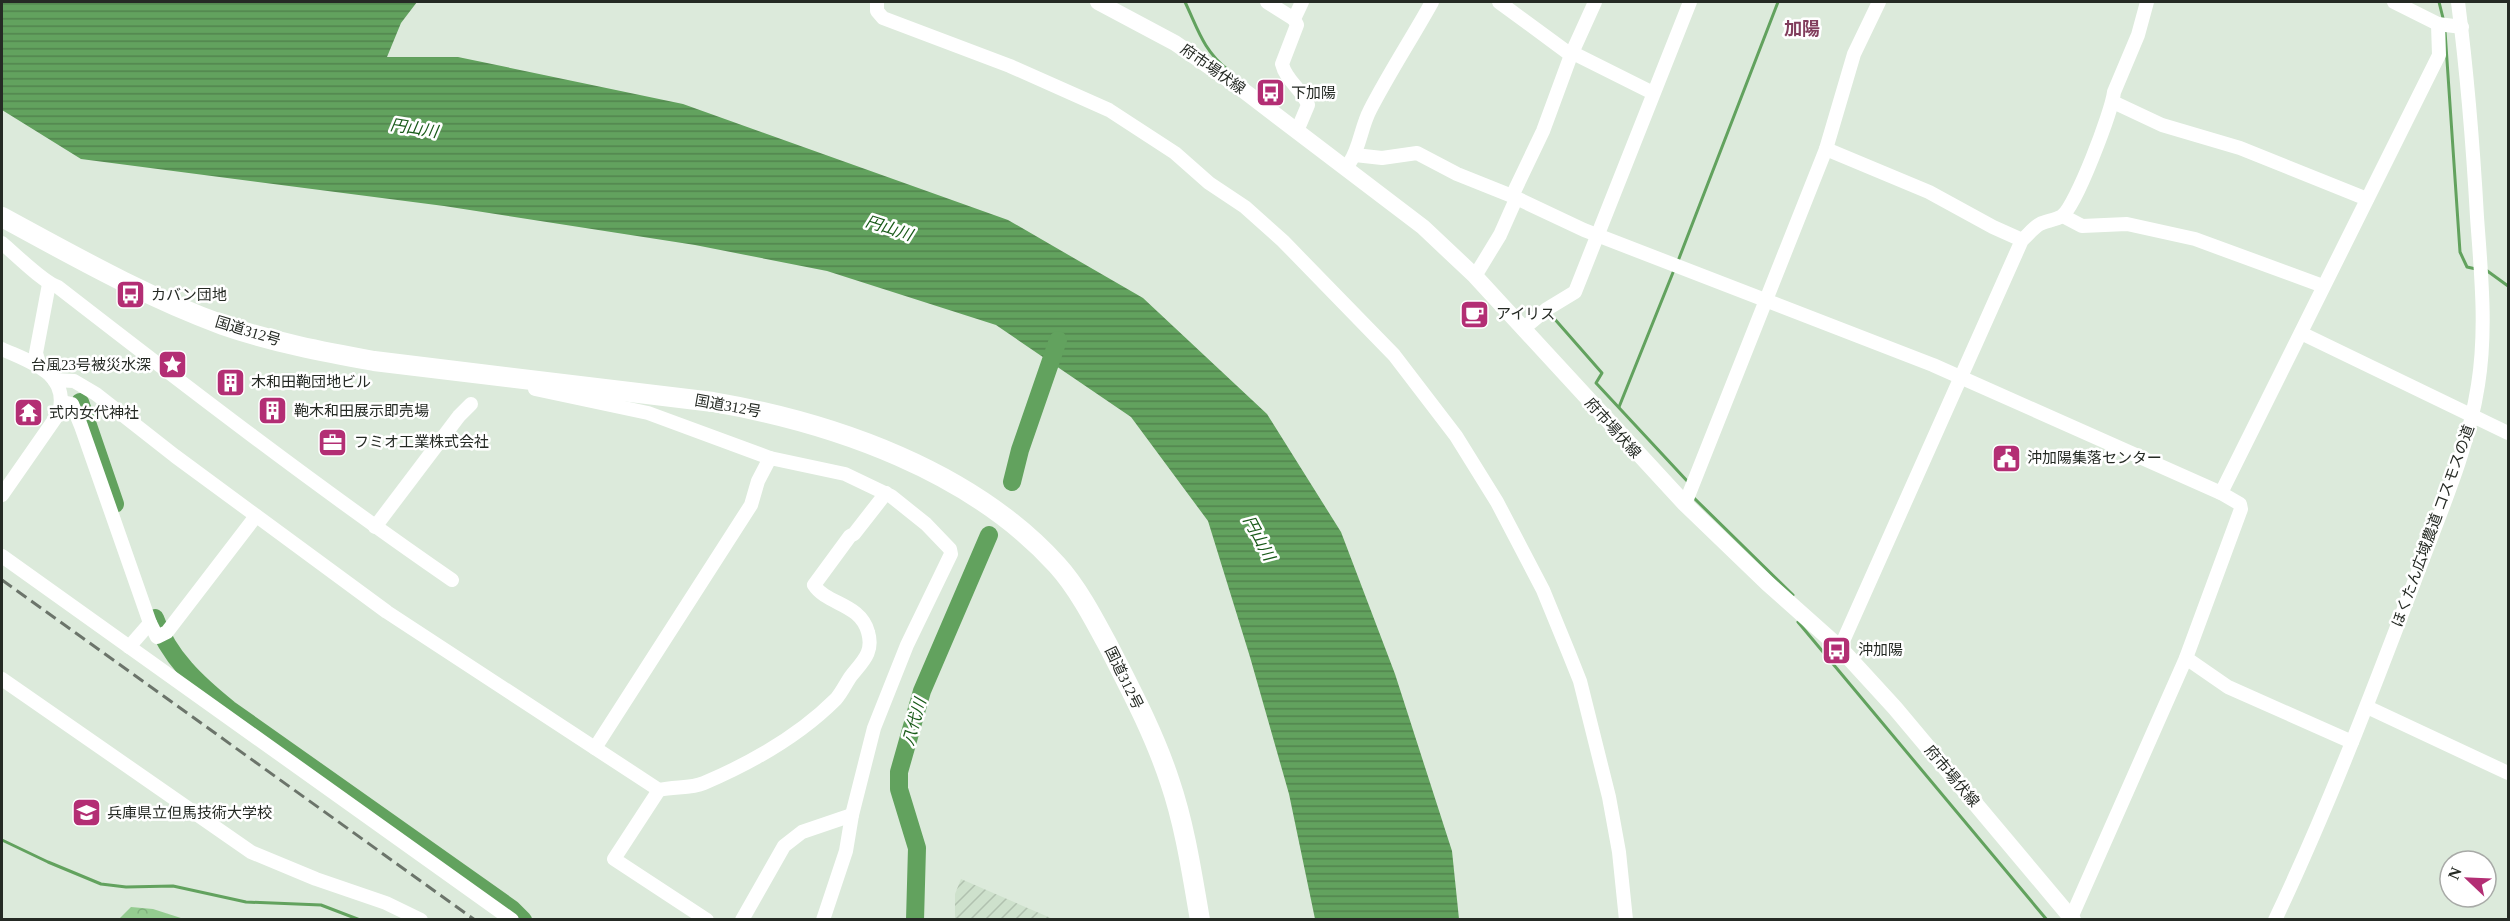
<svg xmlns="http://www.w3.org/2000/svg" width="2510" height="921" viewBox="0 0 2510 921" font-family="'Times New Roman','Noto Sans JP',serif">
<defs>
<pattern id="industrial-furrows" width="10" height="10" patternUnits="userSpaceOnUse" patternTransform="scale(1.5)"><rect width="10" height="10" fill="#cee1cc"/><path d="M-1 1l2-2M0 10L10 0M9 11l2-2" fill="none" stroke="#b1c1af"/></pattern>
<pattern id="forest-crowns" width="20" height="18" patternUnits="userSpaceOnUse" patternTransform="scale(1.5)"><rect width="20" height="18" fill="#94cc90"/><path d="M2 6a3 3 0 1 1 6 0M12 15a3 3 0 1 1 6 0" fill="none" stroke="#7faf7c"/></pattern>
<pattern id="water-rules" width="6" height="5" patternUnits="userSpaceOnUse" patternTransform="scale(1.5)"><rect width="6" height="5" fill="#62a25e"/><path d="M0 2.5h6" fill="none" stroke="#51844d"/></pattern>
</defs>
<rect width="100%" height="100%" fill="#dceadb"/>
<path fill="url(#industrial-furrows)" d="M961 879 1053 919H955V894Z"/>
<path fill="url(#forest-crowns)" d="M131 907 153 909 184 919H119Z"/>
<path fill="url(#water-rules)" d="M2 2H417L401 23 387 57H458L683 104 1008 220 1143 298 1267 414 1341 532 1395 674 1452 851 1459 919H1315L1289 794 1250 657 1208 521 1131 417 996 325 827 271 695 245 444 206 81 159 2 110Z"/>
<g fill="none" stroke-linecap="round" stroke-linejoin="round">
<g stroke="#62a25e" stroke-width="3">
<path d="M1185 2C1198 29 1203 50 1228 70"/>
<path d="M2439 2 2444 22"/>
<path d="M2445 31 2460 252 2467 267 2476 269"/>
<path d="M1678 261 1778 2"/>
<path d="M2486 270 2508 286"/>
<path d="M1546 316H1552L1602 373 1596 383 1689 483"/>
<path d="M1619 407 1674 270"/>
<path d="M1694 498 1793 595"/>
<path d="M1798 622 2047 920"/>
<path d="M2 840 48 862 101 884 126 887 173 886 246 902 321 905 360 920"/>
</g>
<g stroke="#62a25e" stroke-width="18">
<path d="M80 402 115 504"/>
<path d="M1012 482 1020 450 1058 340"/>
<path d="M155 618C168 657 198 684 229 709L512 909 523 920"/>
<path d="M915 920 917 848 899 789V772L922 691 989 535"/>
</g>
<g stroke="#fff" stroke-width="14">
<path d="M877 2V11L883 18 1010 66 1109 110 1175 153 1209 183 1245 207 1283 241 1394 355 1456 436 1497 502 1543 590 1568 651 1580 681 1609 797 1619 852 1626 920"/>
<path d="M1267 2 1294 19"/>
<path d="M1499 2 1571 55"/>
<path d="M2394 2 2438 24 2462 27"/>
<path d="M1573 53 1653 93"/>
<path d="M2113 102 2162 125 2240 148 2367 199"/>
<path d="M1297 131 1308 105C1303 90 1286 81 1282 64L1297 25 1294 19 1302 2"/>
<path d="M1826 149 1929 192 1993 227 2022 240"/>
<path d="M1355 155 1382 158 1417 153 1457 174 1512 196 1584 230 1933 365 2221 493 2240 504 2241 509 2186 658 2071 918"/>
<path d="M1350 162C1360 147 1361 127 1370 110 1389 73 1412 38 1432 2"/>
<path d="M1512 196 1543 131 1571 55 1595 2"/>
<path d="M2063 216 2082 226 2127 224 2195 239 2323 286"/>
<path d="M2 243C15 254 44 283 58 287 187 387 317 487 452 580"/>
<path d="M1475 276 1500 235 1516 199"/>
<path d="M1524 328 1547 309 1575 292 1690 2"/>
<path d="M2301 333 2508 433"/>
<path d="M2 349C30 362 70 373 59 413L2 495"/>
<path d="M40 366 36 353 49 284"/>
<path d="M54 380 74 381 96 394 175 456 387 612 659 790 614 859 707 920"/>
<path d="M535 389 648 413 770 458 845 474 891 496 926 524 950 549 951 554 907 645 874 728 852 815 846 851 823 920"/>
<path d="M62 402 72 404 81 426 150 623 129 647"/>
<path d="M2221 493 2439 55 2438 24"/>
<path d="M1685 504 1826 149 1854 54 1879 2"/>
<path d="M375 527 459 416 471 404"/>
<path d="M2 556 512 920"/>
<path d="M150 623 157 637 167 632 256 516"/>
<path d="M1840 648 2022 240C2028 235 2033 228 2040 224 2046 221 2056 220 2062 216 2076 206 2112 111 2114 92L2138 35 2147 2"/>
<path d="M2186 658 2228 687 2352 742"/>
<path d="M2 679 251 852 316 879 386 903 421 920"/>
<path d="M2367 707 2508 773"/>
<path d="M595 748 751 505 758 481 770 458"/>
<path d="M659 790C674 786 690 789 704 783 751 763 800 735 836 699 842 692 846 683 851 676 863 661 874 652 868 632 860 603 827 605 814 585L850 536 854 534 886 493"/>
<path d="M742 920 784 846 802 832 852 815"/>
<path d="M2275 920C2328 808 2372 693 2416 577 2439 515 2468 451 2478 385 2487 329 2481 273 2477 217 2473 145 2467 73 2458 2"/>
</g>
<path stroke="#fff" stroke-width="16" d="M1098 2 1175 43 1239 87 1423 227 1475 276 1685 504 1767 583 1840 648 1895 708 2073 920"/>
<path stroke="#fff" stroke-width="20" d="M2 217C74 256 146 297 223 325 272 342 324 352 374 361L713 402C835 423 972 471 1057 565 1078 588 1095 621 1110 649 1132 692 1155 736 1170 782 1185 826 1192 874 1200 920"/>
<path stroke="#6b746a" stroke-width="3" stroke-dasharray="12 6" stroke-linecap="butt" d="M2 580 475 920"/>
</g>
<defs>
<symbol id="bus-square" viewBox="-11 -11 22 22"><rect x="-9" y="-9" width="18" height="18" rx="4" fill="#b32e74" stroke="#fff"/><path d="M-5-6H5V4H4V6H2V4H-2V6H-4V4H-5ZM-3.5-4V0h7V-4ZM-3.5 1.2v1.5H-2V1.2ZM2 1.2v1.5H3.5V1.2Z" fill="#fff"/></symbol>
<symbol id="cafe-square" viewBox="-11 -11 22 22"><rect x="-9" y="-9" width="18" height="18" rx="4" fill="#b32e74" stroke="#fff"/><path d="M-5.5-4.5H6V0H3Q3 3.5 0 3.5H-2.5Q-5.5 3.5-5.5 0ZM3-3.2v2h1.7v-2ZM-6 4.5H4V6H-6Z" fill="#fff"/></symbol>
<symbol id="sight-square" viewBox="-11 -11 22 22"><rect x="-9" y="-9" width="18" height="18" rx="4" fill="#b32e74" stroke="#fff"/><path d="M0-6L1.8-2.2L6-1.7L2.9 1.2L3.7 5.4L0 3.3L-3.7 5.4L-2.9 1.2L-6-1.7L-1.8-2.2Z" fill="#fff"/></symbol>
<symbol id="building-square" viewBox="-11 -11 22 22"><rect x="-9" y="-9" width="18" height="18" rx="4" fill="#b32e74" stroke="#fff"/><path d="M-4-6H4V6H1V3H-1V6H-4ZM-2.5-4.3h1.7v1.8h-1.7ZM.8-4.3h1.7v1.8H.8ZM-2.5-1h1.7V.8h-1.7ZM.8-1h1.7V.8H.8Z" fill="#fff"/></symbol>
<symbol id="temple-square" viewBox="-11 -11 22 22"><rect x="-9" y="-9" width="18" height="18" rx="4" fill="#b32e74" stroke="#fff"/><path d="M0-6L5-2H3V0L6.5 2.5H4V6H1.5V3h-3V6H-4V2.5H-6.5L-3 0V-2H-5Z" fill="#fff"/></symbol>
<symbol id="office-square" viewBox="-11 -11 22 22"><rect x="-9" y="-9" width="18" height="18" rx="4" fill="#b32e74" stroke="#fff"/><path d="M-6-3h4V-5.5h4V-3h4V5H-6ZM-1-4.5V-3h2v-1.5ZM-6 0V1H6V0Z" fill="#fff"/></symbol>
<symbol id="civic-square" viewBox="-11 -11 22 22"><rect x="-9" y="-9" width="18" height="18" rx="4" fill="#b32e74" stroke="#fff"/><path d="M-.6-6.5H3V-4.5H.6V-3L4-1V1h2V6H-6V1h2V-1L-.6-3ZM-1.2 2.5V6h2.4V2.5Z" fill="#fff"/></symbol>
<symbol id="university-square" viewBox="-11 -11 22 22"><rect x="-9" y="-9" width="18" height="18" rx="4" fill="#b32e74" stroke="#fff"/><path d="M0-5L7-2L0 1L-7-2ZM-4 1L0 2.5L4 1V4Q0 6-4 4Z" fill="#fff"/></symbol>
</defs>
<g fill-rule="evenodd">
<use href="#bus-square" x="1254" y="76" width="33" height="33"/>
<use href="#bus-square" x="114" y="278" width="33" height="33"/>
<use href="#cafe-square" x="1458" y="298" width="33" height="33"/>
<use href="#sight-square" x="156" y="348" width="33" height="33"/>
<use href="#building-square" x="214" y="366" width="33" height="33"/>
<use href="#building-square" x="256" y="394" width="33" height="33"/>
<use href="#temple-square" x="12" y="396" width="33" height="33"/>
<use href="#office-square" x="316" y="426" width="33" height="33"/>
<use href="#civic-square" x="1990" y="442" width="33" height="33"/>
<use href="#bus-square" x="1820" y="634" width="33" height="33"/>
<use href="#university-square" x="70" y="796" width="33" height="33"/>
</g>
<g text-anchor="middle" dominant-baseline="central" stroke-width="5" stroke-linejoin="round" paint-order="stroke">
<g font-size="15" fill="#252a24" stroke="#fff">
<text transform="translate(1213 69) rotate(35)">府市場伏線</text>
<text transform="translate(248 331) rotate(17)">国道312号</text>
<text transform="translate(728 406) rotate(10)">国道312号</text>
<text transform="translate(1613 428) rotate(48)">府市場伏線</text>
<text transform="translate(2433 526) rotate(-70)">ほくたん広域農道 コスモスの道</text>
<text transform="translate(1124 678) rotate(64)">国道312号</text>
<text transform="translate(1952 776) rotate(50)">府市場伏線</text>
</g>
<g font-size="15" fill="#252a24" stroke="#fff" text-anchor="start">
<text x="1291" y="93">下加陽</text>
<text x="151" y="295">カバン団地</text>
<text x="1496" y="314">アイリス</text>
<text x="151" y="365" text-anchor="end">台風23号被災水深</text>
<text x="251" y="382">木和田鞄団地ビル</text>
<text x="294" y="411">鞄木和田展示即売場</text>
<text x="49" y="413">式内女代神社</text>
<text x="354" y="442">フミオ工業株式会社</text>
<text x="2027" y="458">沖加陽集落センター</text>
<text x="1858" y="650">沖加陽</text>
<text x="107" y="813">兵庫県立但馬技術大学校</text>
</g>
<g font-size="16" font-style="italic" fill="#185a18" stroke="#fff">
<text transform="translate(414 128) rotate(9)">円山川</text>
<text transform="translate(889 228) rotate(18)">円山川</text>
<text transform="translate(1259 538) rotate(62)">円山川</text>
<text transform="translate(914 722) rotate(-74)">八代川</text>
</g>
<g font-size="18" font-weight="bold" fill="#813d5c" stroke="#fff">
<text x="1802" y="29">加陽</text>
</g>
</g>
<rect width="2510" height="921" fill="none" stroke="#252a24" stroke-width="6"/>
<g transform="translate(2468 879) rotate(293)"><circle r="28" fill="#ffffff" stroke="#a8aaa7" stroke-width="1.5"/>
<path d="M0-4.5L10 22L0 15L-10 22Z" fill="#b32e74"/>
<text y="-9" font-size="16" font-weight="bold" text-anchor="middle" fill="#252a24">N</text>
</g>
</svg>
